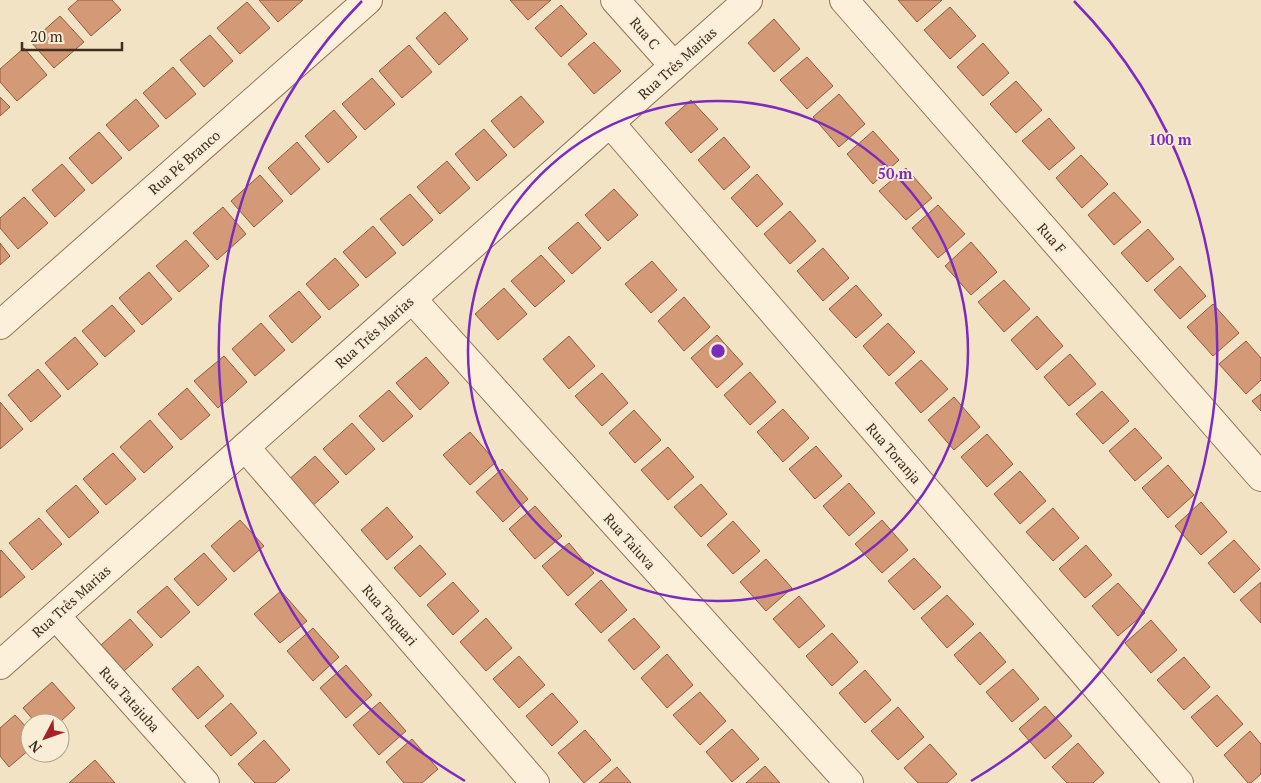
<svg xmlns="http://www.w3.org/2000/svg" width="1261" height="783" viewBox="0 0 1261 783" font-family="'PT Serif',serif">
<rect width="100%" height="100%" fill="#f3e3c5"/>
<g fill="#d49a77" stroke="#925a3c">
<path d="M78 0H112L121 10 91 36 68 9Z"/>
<path d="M259 0H303L278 22Z"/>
<path d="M510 0H551L528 20Z"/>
<path d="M898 0H942L917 22Z"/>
<path d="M247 2 270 28 240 54 217 28Z"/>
<path d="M561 5 587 34 561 57 535 28Z"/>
<path d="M950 7 976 36 950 59 924 30Z"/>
<path d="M445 12 468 39 439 65 416 38Z"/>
<path d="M60 16 84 42 54 68 31 42Z"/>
<path d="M774 19 800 49 774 72 748 43Z"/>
<path d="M210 35 233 61 204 87 180 60Z"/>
<path d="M594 42 621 71 594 94 568 64Z"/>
<path d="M983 43 1009 73 983 96 957 67Z"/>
<path d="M409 45 432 72 402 98 379 71Z"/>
<path d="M24 48 47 75 17 101 0 82V69Z"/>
<path d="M807 57 833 86 807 109 780 80Z"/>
<path d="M173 67 196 94 166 119 143 93Z"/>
<path d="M372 78 395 104 365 130 342 104Z"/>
<path d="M1016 81 1042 110 1016 133 990 104Z"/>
<path d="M839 94 865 124 839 147 813 117Z"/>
<path d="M521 96 544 122 514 148 491 121Z"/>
<path d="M0 97 10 107 0 116Z"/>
<path d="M136 99 159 126 129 151 106 125Z"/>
<path d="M691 100 718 129 691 153 665 123Z"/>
<path d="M334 110 357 137 328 163 305 136Z"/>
<path d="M1049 118 1075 148 1049 170 1022 141Z"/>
<path d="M484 129 507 155 477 181 455 154Z"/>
<path d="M873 131 899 160 873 184 847 154Z"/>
<path d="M99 132 122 158 92 184 69 158Z"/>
<path d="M724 137 750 167 724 190 698 160Z"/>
<path d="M297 142 320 169 291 195 268 168Z"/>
<path d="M1081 155 1108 184 1082 208 1056 178Z"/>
<path d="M447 161 470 188 440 214 417 187Z"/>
<path d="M62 164 85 190 55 217 32 190Z"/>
<path d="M906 168 932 198 906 220 879 191Z"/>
<path d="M757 174 783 204 757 227 731 198Z"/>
<path d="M260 175 283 201 254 227 231 201Z"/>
<path d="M614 189 638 215 608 241 585 215Z"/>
<path d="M1114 192 1141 222 1114 245 1088 215Z"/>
<path d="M410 194 433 220 403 246 380 219Z"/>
<path d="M24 197 48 223 18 249 0 228V218Z"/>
<path d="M938 205 965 234 938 258 912 228Z"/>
<path d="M223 207 246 234 217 260 193 233Z"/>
<path d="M790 211 816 241 790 264 764 234Z"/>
<path d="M578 222 601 248 572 274 548 248Z"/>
<path d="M373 226 396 253 366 278 343 252Z"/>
<path d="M1148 229 1174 259 1147 282 1121 253Z"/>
<path d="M186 240 209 266 179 292 156 266Z"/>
<path d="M971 242 997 272 971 295 945 266Z"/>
<path d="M0 243 10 256 0 265Z"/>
<path d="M823 248 849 278 823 301 797 271Z"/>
<path d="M541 255 565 281 535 307 511 281Z"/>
<path d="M335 258 359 285 329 310 306 284Z"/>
<path d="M652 261 677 290 651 313 625 284Z"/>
<path d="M1180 266 1206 296 1180 319 1154 290Z"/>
<path d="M149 272 172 299 142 325 119 298Z"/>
<path d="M1004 280 1030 309 1004 332 978 302Z"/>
<path d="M856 285 882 315 856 338 829 309Z"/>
<path d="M504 288 527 314 498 340 475 314Z"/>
<path d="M299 291 321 317 292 343 269 316Z"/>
<path d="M684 297 710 327 684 351 658 321Z"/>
<path d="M1213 304 1239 333 1213 356 1187 327Z"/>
<path d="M112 305 135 331 105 357 82 331Z"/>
<path d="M1037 316 1063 346 1037 370 1011 340Z"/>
<path d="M261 323 285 350 255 376 232 349Z"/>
<path d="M888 323 915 352 889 376 863 346Z"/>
<path d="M717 335 743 364 717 388 691 358Z"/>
<path d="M569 336 595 366 569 389 543 359Z"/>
<path d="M75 337 98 364 68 390 45 363Z"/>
<path d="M1246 341 1261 358V380L1246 394 1219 364Z"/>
<path d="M1070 354 1096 384 1069 406 1044 377Z"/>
<path d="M224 356 247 382 218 408 194 381Z"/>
<path d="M426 357 449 383 420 410 396 383Z"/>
<path d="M921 360 948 389 921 413 895 383Z"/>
<path d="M38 369 61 396 31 422 8 395Z"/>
<path d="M750 372 776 402 750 425 724 395Z"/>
<path d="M602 373 628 403 602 426 575 396Z"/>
<path d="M187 388 210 415 181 440 158 414Z"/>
<path d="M389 390 413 416 383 442 359 416Z"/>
<path d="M1102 391 1129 421 1103 444 1076 414Z"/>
<path d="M1261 394V411L1252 401Z"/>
<path d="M954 397 980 427 954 450 928 420Z"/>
<path d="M0 402 23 429 0 449Z"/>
<path d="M783 409 809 438 783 462 757 432Z"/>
<path d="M634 410 661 440 635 463 609 433Z"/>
<path d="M150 420 173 447 144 473 120 447Z"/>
<path d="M352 423 375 449 346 475 323 449Z"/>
<path d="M1135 428 1162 458 1135 481 1109 451Z"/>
<path d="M470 432 496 462 470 485 443 455Z"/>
<path d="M987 434 1013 464 987 487 961 457Z"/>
<path d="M816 446 842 476 815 499 789 469Z"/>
<path d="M668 447 694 477 668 500 641 470Z"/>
<path d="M113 453 136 479 106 505 83 479Z"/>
<path d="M315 456 339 482 310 508 286 482Z"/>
<path d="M1168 465 1194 495 1168 518 1142 488Z"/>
<path d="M502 469 528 499 503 522 476 492Z"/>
<path d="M1020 471 1046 501 1020 524 994 494Z"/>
<path d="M849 483 875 513 849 536 823 506Z"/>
<path d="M701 484 727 514 701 537 674 507Z"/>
<path d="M76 485 99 512 69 538 46 511Z"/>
<path d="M1201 502 1227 532 1201 555 1175 526Z"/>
<path d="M535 506 562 536 535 559 509 529Z"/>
<path d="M387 507 413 537 387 560 361 530Z"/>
<path d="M1053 508 1079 538 1053 561 1026 532Z"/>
<path d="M39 518 62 544 32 570 9 543Z"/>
<path d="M240 520 264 546 234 572 211 546Z"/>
<path d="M882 520 908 550 882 573 855 544Z"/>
<path d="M733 521 760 551 733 574 707 545Z"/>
<path d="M1234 540 1260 569 1234 593 1208 563Z"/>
<path d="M569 543 594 573 568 596 542 566Z"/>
<path d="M420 545 446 574 420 597 394 568Z"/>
<path d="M1086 545 1112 575 1085 598 1059 569Z"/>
<path d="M1 550 25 577 0 598V551Z"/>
<path d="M204 553 227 579 198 606 174 579Z"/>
<path d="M914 558 941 587 914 610 888 581Z"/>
<path d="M766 559 792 588 766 611 740 582Z"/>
<path d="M601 580 627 610 601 633 575 604Z"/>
<path d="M453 582 479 611 453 635 427 605Z"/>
<path d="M1261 582V623L1240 600Z"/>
<path d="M1118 583 1145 613 1118 636 1092 606Z"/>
<path d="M167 586 190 612 161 638 137 612Z"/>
<path d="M281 591 307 621 280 643 254 614Z"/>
<path d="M947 595 974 624 947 648 921 618Z"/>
<path d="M799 596 825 626 799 648 773 619Z"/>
<path d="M486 618 512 648 486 671 460 642Z"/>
<path d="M634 618 660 647 634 670 608 640Z"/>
<path d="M130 619 153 645 124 671 101 645Z"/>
<path d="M1151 620 1177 650 1151 673 1125 643Z"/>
<path d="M313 628 339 657 313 681 287 651Z"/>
<path d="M980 632 1006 662 980 685 954 655Z"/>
<path d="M832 633 858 662 832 686 806 656Z"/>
<path d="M667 654 693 685 667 708 641 678Z"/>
<path d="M519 656 545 685 519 708 493 679Z"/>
<path d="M1184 657 1210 687 1184 710 1157 680Z"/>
<path d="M346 665 372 695 346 718 320 688Z"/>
<path d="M198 666 224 696 198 719 172 689Z"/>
<path d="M1013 669 1039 699 1012 722 986 692Z"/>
<path d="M865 670 891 700 865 723 839 693Z"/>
<path d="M52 682 75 708 59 723H36L23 708Z"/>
<path d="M700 692 726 721 700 745 673 715Z"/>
<path d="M552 693 578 722 552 746 526 716Z"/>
<path d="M1217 695 1243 724 1217 747 1191 717Z"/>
<path d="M380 702 406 731 379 755 353 725Z"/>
<path d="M231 703 257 733 231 756 205 726Z"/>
<path d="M1045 706 1072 736 1045 759 1019 729Z"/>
<path d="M898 707 924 737 898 760 871 731Z"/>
<path d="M15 715 30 731V749L9 767 0 756V728Z"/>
<path d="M732 729 759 759 732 782 706 752Z"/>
<path d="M585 730 611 760 584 783 558 753Z"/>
<path d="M1250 731 1261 744V774L1251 783H1248L1224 755Z"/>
<path d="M412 739 438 769 422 783H404L386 762Z"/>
<path d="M264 740 290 770 275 783H255L238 764Z"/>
<path d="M1078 743 1104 773 1093 783H1067L1052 767Z"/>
<path d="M930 744 957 774 947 783H918L904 768Z"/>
<path d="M95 760 115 783H69Z"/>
<path d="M765 766 780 783H746Z"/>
<path d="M617 767 631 783H599Z"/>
</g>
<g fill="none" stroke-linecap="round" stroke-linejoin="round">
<defs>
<g id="minor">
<path d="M615 0 674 66"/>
<path d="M844 0 1261 477"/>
<path d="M610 123 1179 783"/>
<path d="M412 299 849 783"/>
<path d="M0 325 368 0"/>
<path d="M245 447 535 783"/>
<path d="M56 616 205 783"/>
<path d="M0 665 748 0"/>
</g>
</defs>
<use href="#minor" stroke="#907459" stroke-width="30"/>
<use href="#minor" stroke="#fcf0da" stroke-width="28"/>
</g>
<g fill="none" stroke="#7b2cbf" stroke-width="2.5">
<circle cx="718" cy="351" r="250"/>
<path d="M465 781A499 499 0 0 1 362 1M1074 1A499 499 0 0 1 971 781"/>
</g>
<g text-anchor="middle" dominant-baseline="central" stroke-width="4" stroke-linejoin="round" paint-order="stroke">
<g font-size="14" fill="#3f2d1e" stroke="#f9edd6">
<text transform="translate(645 33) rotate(49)">Rua C</text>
<text transform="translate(677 63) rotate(-42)">Rua Três Marias</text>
<text transform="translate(184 162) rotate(-41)">Rua Pé Branco</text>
<text transform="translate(1052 238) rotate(49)">Rua F</text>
<text transform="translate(374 332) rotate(-42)">Rua Três Marias</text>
<text transform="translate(894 453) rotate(49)">Rua Toranja</text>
<text transform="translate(630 541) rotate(48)">Rua Taiuva</text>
<text transform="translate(71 601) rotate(-42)">Rua Três Marias</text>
<text transform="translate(390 615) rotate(49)">Rua Taquari</text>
<text transform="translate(130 699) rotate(48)">Rua Tatajuba</text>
</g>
</g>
<circle cx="718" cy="351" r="8" fill="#7b2cbf" stroke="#f9edd6" stroke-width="2.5"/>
<g font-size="15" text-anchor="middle" font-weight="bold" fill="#7b2cbf" stroke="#f9edd6" stroke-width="4" stroke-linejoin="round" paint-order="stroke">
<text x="1170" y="145">100 m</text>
<text x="895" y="179">50 m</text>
</g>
<g transform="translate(45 738) rotate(229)"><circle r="24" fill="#f9edd6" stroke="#afa08c"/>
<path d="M0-4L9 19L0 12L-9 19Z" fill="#a62229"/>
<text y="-8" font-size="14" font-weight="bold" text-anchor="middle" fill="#3f2d1e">N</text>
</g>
<path d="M22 42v8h100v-8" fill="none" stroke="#3f2d1e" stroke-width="2.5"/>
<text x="30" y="42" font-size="15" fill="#3f2d1e" stroke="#f9edd6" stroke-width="4" paint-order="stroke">20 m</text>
</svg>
